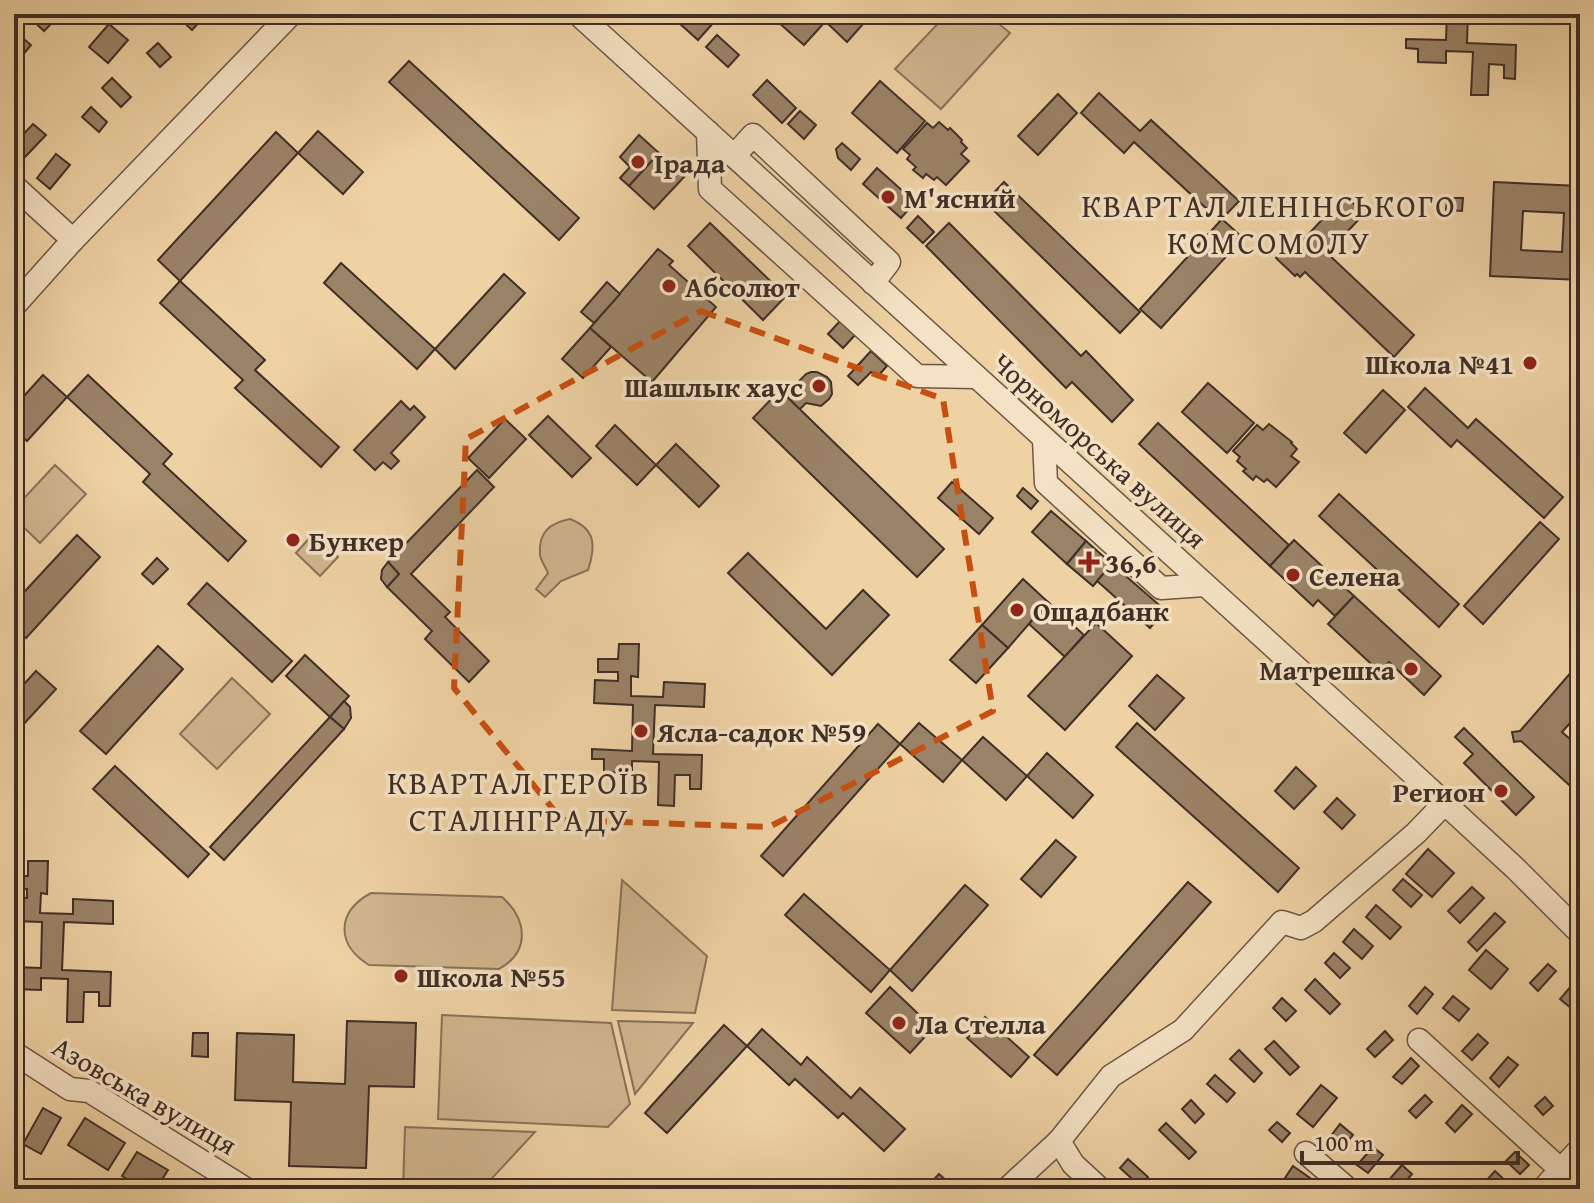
<svg xmlns="http://www.w3.org/2000/svg" width="1594" height="1203" viewBox="0 0 1594 1203" font-family="'Gentium Book Plus',serif">
<rect width="100%" height="100%" fill="#efd2a4"/>
<filter id="stains"><feTurbulence type="fractalNoise" baseFrequency=".0025" numOctaves="4"/><feColorMatrix values="0 0 0 0 .2 0 0 0 0 .09 0 0 0 0 .02 0 0 0 .5 -.17"/></filter>
<radialGradient id="worn" r=".72"><stop offset=".6" stop-color="#630" stop-opacity="0"/><stop offset="1" stop-color="#630" stop-opacity=".3"/></radialGradient>
<g fill="#d1b68f" stroke="#88725b" stroke-width="2">
<path d="M949 14H987L1010 33 941 109 895 69 945 16Z"/>
<path d="M55 465 86 494 40 543 14 518V509Z"/>
<path d="M570 519C596 529 596 546 588 570L561 581 545 597 536 589 548 573C546 568 541 561 540 555 538 532 550 523 570 519Z"/>
<path d="M313 534 338 557 320 576 296 553Z"/>
<path d="M232 678 270 714 217 769 180 734Z"/>
<path d="M622 880 707 956 695 1013 612 1010Z"/>
<path d="M371 893 502 897C527 919 531 951 499 969L369 965C336 945 336 912 371 893Z"/>
<path d="M442 1015 611 1023 630 1104 608 1127 438 1119Z"/>
<path d="M618 1021 693 1023 635 1094Z"/>
<path d="M405 1127 535 1132 482 1189H403Z"/>
</g>
<g fill="#9b8368" stroke="#402e27" stroke-width="2" fill-rule="evenodd">
<path d="M31 14H45L53 22 44 31 29 17Z"/>
<path d="M179 14H196L202 19 192 30 177 16Z"/>
<path d="M669 14H707L715 21 698 40Z"/>
<path d="M769 14H815L824 23 804 45Z"/>
<path d="M833 14H872L847 42 826 22Z"/>
<path d="M1447 14H1468L1467 43 1516 45 1515 79 1504 78V65L1489 64 1488 95H1471L1473 52 1446 51V63L1418 62V49L1406 48V39L1446 40Z"/>
<path d="M109 24 128 40 108 63 89 47Z"/>
<path d="M17 33 31 45 22 56 14 49V36Z"/>
<path d="M717 35 739 55 728 67 706 47Z"/>
<path d="M158 43 171 57 160 67 147 53Z"/>
<path d="M409 61 579 218 559 240 389 82Z"/>
<path d="M112 78 131 97 121 107 102 88Z"/>
<path d="M767 80 796 108 782 123 753 95Z"/>
<path d="M880 81 925 121 897 153 852 113Z"/>
<path d="M1099 93 1140 131 1151 120 1239 201 1220 221 1134 142 1124 153 1081 113Z"/>
<path d="M1058 94 1077 113 1038 155 1018 136Z"/>
<path d="M91 107 107 122 99 132 82 117Z"/>
<path d="M800 111 816 125 804 139 788 124Z"/>
<path d="M939 122 948 130 950 128 962 140 961 142 967 148 961 154 969 161 946 185 937 177 934 180 926 174 923 178 913 170 916 167 907 159 910 155 903 149 927 123 933 128Z"/>
<path d="M33 124 46 135 25 157 14 147V144Z"/>
<path d="M318 131 363 172 343 194 298 153Z"/>
<path d="M276 132 298 153 180 281 158 260Z"/>
<path d="M639 135 659 153 629 186 620 178 630 167 620 157Z"/>
<path d="M842 143 860 159 851 170 838 158 836 149Z"/>
<path d="M659 153 684 177 654 209 629 186Z"/>
<path d="M56 154 70 165 50 189 37 178Z"/>
<path d="M877 168 915 202 901 218 863 184Z"/>
<path d="M1004 182 1140 312 1120 333 985 202Z"/>
<path d="M1494 182 1580 186V280L1490 276ZM1523 211 1564 213 1562 252 1521 250Z"/>
<path d="M1345 195 1364 214 1327 253 1414 335 1394 357 1305 272 1300 277 1297 274 1295 276 1276 258 1300 233 1305 238Z"/>
<path d="M1447 198H1463L1462 211 1446 210Z"/>
<path d="M918 216 934 232 923 243 907 228Z"/>
<path d="M1222 219 1243 238 1161 328 1140 309Z"/>
<path d="M710 223 786 296 763 320 688 246Z"/>
<path d="M949 223 1081 356 1086 351 1133 400 1112 422 1072 382 1066 388 926 246Z"/>
<path d="M658 249 673 261 669 265 716 307 652 382 590 328Z"/>
<path d="M341 263 435 349 417 369 324 283Z"/>
<path d="M504 274 525 293 455 369 435 349Z"/>
<path d="M180 281 265 360 255 370 339 447 321 467 235 388 243 380 160 303Z"/>
<path d="M607 282 620 294 594 323 581 312Z"/>
<path d="M841 320 856 334 843 348 828 334Z"/>
<path d="M590 328 611 347 583 378 562 359Z"/>
<path d="M871 351 887 366 877 377 871 372 858 385 848 376Z"/>
<path d="M811 372H817L827 377 831 382 832 394 829 399 821 406 806 403 799 410 785 395 806 374Z"/>
<path d="M43 375 67 397 27 441 17 432 14 436V407Z"/>
<path d="M88 375 172 454 163 464 246 541 228 561 143 482 150 474 67 397Z"/>
<path d="M1208 383 1254 423 1227 453 1182 412Z"/>
<path d="M1425 388 1468 428 1476 419 1563 497 1544 518 1457 440 1451 447 1408 407Z"/>
<path d="M780 390 944 549 917 577 753 418Z"/>
<path d="M1383 390 1405 410 1366 453 1344 433Z"/>
<path d="M401 401 410 410 414 406 425 417 391 453 399 461 391 469 383 462 375 470 354 450Z"/>
<path d="M548 416 591 458 572 477 529 435Z"/>
<path d="M505 419 526 439 489 478 468 458Z"/>
<path d="M1158 423 1289 545 1270 566 1139 444Z"/>
<path d="M1269 424 1292 442 1291 443 1297 449 1291 456 1299 462 1276 487 1267 479 1264 482 1256 476 1253 480 1243 471 1246 469 1237 461 1240 457 1233 451 1257 425 1263 430Z"/>
<path d="M615 425 656 465 637 485 596 446Z"/>
<path d="M676 444 719 486 699 507 656 465Z"/>
<path d="M477 470 494 487 411 574 450 612 445 617 489 661 469 682 425 639 432 631 387 587 399 574 388 562Z"/>
<path d="M952 482 993 518 979 534 938 498Z"/>
<path d="M1023 488 1038 501 1031 509 1017 496Z"/>
<path d="M1339 494 1459 604 1439 627 1319 516Z"/>
<path d="M1051 511 1086 541 1067 564 1032 532Z"/>
<path d="M1540 522 1559 539 1483 624 1464 606Z"/>
<path d="M77 535 100 557 26 638 14 627V603Z"/>
<path d="M1294 540 1354 596 1335 616 1318 600 1313 606 1270 566Z"/>
<path d="M1086 541 1112 564 1093 586 1067 564Z"/>
<path d="M748 553 826 629 863 590 889 615 832 675 728 573Z"/>
<path d="M157 558 168 569 153 584 142 574Z"/>
<path d="M388 562 399 574 387 587 381 579 382 570Z"/>
<path d="M1112 564 1165 610 1150 628 1097 581Z"/>
<path d="M1023 579 1048 602 1008 648 982 625Z"/>
<path d="M207 583 292 661 272 682 188 604Z"/>
<path d="M1354 596 1441 676 1424 695 1389 662 1380 672 1328 624Z"/>
<path d="M1048 602 1084 635 1065 657 1029 624Z"/>
<path d="M1096 623 1132 656 1065 730 1028 696Z"/>
<path d="M982 625 1008 648 976 683 950 660Z"/>
<path d="M619 644H639L638 677 631 676V696L663 697 664 682 705 684 704 707 655 705 653 754 702 755 701 789H690V775H675L674 806 658 805 659 762 632 761V773L604 772V759H592V749L632 751 633 705 594 703 595 680 618 681V672H598V659H618Z"/>
<path d="M158 646 183 669 106 754 80 731Z"/>
<path d="M305 655 349 696 330 717 286 676Z"/>
<path d="M1580 662V712L1562 732 1580 748V795L1521 741 1514 742 1512 732 1520 731Z"/>
<path d="M36 671 56 689 21 727 14 721V695Z"/>
<path d="M1157 675 1184 698 1155 730 1129 706Z"/>
<path d="M344 701 350 707 351 718 344 729 330 717Z"/>
<path d="M330 717 344 729 224 860 210 847Z"/>
<path d="M919 723 962 760 943 782 900 744Z"/>
<path d="M1137 723 1299 868 1278 892 1116 747Z"/>
<path d="M878 724 900 744 783 876 761 856Z"/>
<path d="M1464 728 1534 797 1516 815 1464 763 1473 754 1455 737Z"/>
<path d="M983 737 1027 776 1006 800 962 760Z"/>
<path d="M1047 753 1093 795 1073 818 1027 776Z"/>
<path d="M115 766 209 854 188 877 93 789Z"/>
<path d="M1296 767 1316 786 1294 809 1275 791Z"/>
<path d="M1337 798 1355 815 1342 829 1324 812Z"/>
<path d="M1056 840 1076 857 1041 897 1021 879Z"/>
<path d="M1428 849 1454 873 1432 897 1406 874Z"/>
<path d="M28 861H48L47 894 41 893 40 913 73 914V899L113 901V924L64 922 62 970 111 972 110 1006H99V992H84L83 1022H67L68 979 41 978V990L14 989V967L41 968 42 922 14 921V897L27 898V889H14V876H28Z"/>
<path d="M1403 879 1422 895 1411 907 1393 890Z"/>
<path d="M1188 882 1211 902 1057 1075 1034 1055Z"/>
<path d="M965 885 988 905 912 991 890 970Z"/>
<path d="M1472 887 1484 898 1460 923 1448 911Z"/>
<path d="M804 894 890 970 871 992 785 915Z"/>
<path d="M1376 905 1401 927 1390 939 1366 917Z"/>
<path d="M1495 913 1505 922 1477 951 1468 942Z"/>
<path d="M1354 929 1373 946 1362 959 1343 942Z"/>
<path d="M1486 950 1508 969 1491 989 1469 970Z"/>
<path d="M1334 953 1350 968 1340 978 1325 963Z"/>
<path d="M1548 964 1556 971 1538 991 1530 983Z"/>
<path d="M1315 979 1340 1004 1330 1014 1305 990Z"/>
<path d="M1572 985 1580 992V998L1571 1008 1560 999Z"/>
<path d="M890 987 933 1028 910 1053 866 1013Z"/>
<path d="M1425 987 1433 994 1417 1014 1409 1006Z"/>
<path d="M1453 996 1469 1009 1459 1021 1443 1008Z"/>
<path d="M1282 998 1296 1011 1286 1021 1273 1008Z"/>
<path d="M985 1017 1029 1057 1011 1077 967 1038Z"/>
<path d="M347 1021 416 1023 414 1087 369 1086 366 1168 289 1166 291 1102 235 1100 237 1033 294 1035 293 1082 345 1084Z"/>
<path d="M724 1025 747 1046 667 1133 645 1113Z"/>
<path d="M762 1029 801 1065 807 1057 851 1098 860 1088 905 1129 884 1151 843 1113 838 1118 795 1079 789 1085 747 1046Z"/>
<path d="M1385 1031 1393 1040 1375 1057 1367 1049Z"/>
<path d="M193 1033H208V1057L192 1056Z"/>
<path d="M1478 1034 1488 1043 1472 1060 1462 1051Z"/>
<path d="M1274 1041 1299 1067 1290 1075 1265 1049Z"/>
<path d="M1239 1050 1262 1073 1254 1082 1230 1059Z"/>
<path d="M1508 1057 1518 1065 1499 1087 1490 1078Z"/>
<path d="M1411 1058 1419 1066 1402 1084 1393 1077Z"/>
<path d="M1215 1075 1235 1093 1227 1102 1207 1084Z"/>
<path d="M1321 1085 1337 1098 1313 1127 1297 1114Z"/>
<path d="M1425 1095 1432 1102 1416 1118 1409 1111Z"/>
<path d="M1545 1097 1553 1106 1543 1115 1535 1106Z"/>
<path d="M1191 1100 1204 1114 1195 1123 1182 1109Z"/>
<path d="M1462 1105 1472 1114 1455 1132 1446 1123Z"/>
<path d="M43 1108 61 1118 41 1154 23 1144Z"/>
<path d="M85 1118 125 1143 108 1170 68 1145Z"/>
<path d="M1277 1122 1290 1133 1282 1142 1269 1130Z"/>
<path d="M1166 1123 1196 1152 1189 1159 1159 1130Z"/>
<path d="M1340 1124 1353 1135 1340 1151 1327 1141Z"/>
<path d="M1373 1147 1383 1155 1368 1173 1357 1165Z"/>
<path d="M137 1152 168 1170 156 1189H143L122 1176Z"/>
<path d="M1515 1152 1529 1165 1520 1174 1506 1161Z"/>
<path d="M1128 1159 1148 1177 1140 1186 1120 1168Z"/>
<path d="M1402 1165 1412 1174 1399 1189H1381Z"/>
<path d="M1293 1166 1310 1178 1302 1189H1294L1283 1181Z"/>
<path d="M1495 1171 1510 1185 1506 1189H1495L1486 1181Z"/>
<path d="M939 1174 956 1189H925Z"/>
</g>
<g fill="none" stroke-linecap="round" stroke-linejoin="round">
<defs>
<g id="minor">
<path d="M578 14 1399 761 1516 869 1580 933"/>
<path d="M708 132 710 189 917 376 976 377"/>
<path d="M734 156 753 135 889 262 873 283"/>
<path d="M14 186 73 240"/>
<path d="M14 306 73 240 291 14"/>
<path d="M1044 439 1046 483 1161 588 1204 585"/>
<path d="M1419 1040 1561 1170"/>
<path d="M14 1053 70 1089 89 1091 246 1189"/>
<path d="M1059 1141 1073 1164 1100 1189"/>
<path d="M1306 1153 1348 1189"/>
<path d="M1007 1189 1059 1141 1111 1076 1183 1030 1282 922 1301 928 1314 921 1416 833 1444 804"/>
<path d="M1543 1189 1580 1149"/>
</g>
</defs>
<use href="#minor" stroke="#6c5746" stroke-width="25"/>
<use href="#minor" stroke="#f5e2c4" stroke-width="22"/>
</g>
<path fill="none" stroke="#c65011" stroke-width="6" stroke-dasharray="16 10" stroke-linejoin="round" d="M701 311 943 399 993 711 769 827 562 820 454 688 466 439Z"/>
<g fill="#8f2418" stroke="#f5e2c4" stroke-width="3">
<circle cx="638" cy="162" r="8"/>
<circle cx="888" cy="197" r="8"/>
<circle cx="669" cy="286" r="8"/>
<circle cx="1530" cy="363" r="8"/>
<circle cx="819" cy="386" r="8"/>
<circle cx="293" cy="540" r="8"/>
<path d="M1085 550h8v8h8v8h-8v8h-8v-8h-8v-8h8z"/>
<circle cx="1293" cy="575" r="8"/>
<circle cx="1017" cy="610" r="8"/>
<circle cx="1411" cy="669" r="8"/>
<circle cx="641" cy="731" r="8"/>
<circle cx="1501" cy="791" r="8"/>
<circle cx="401" cy="976" r="8"/>
<circle cx="899" cy="1023" r="8"/>
</g>
<g text-anchor="middle" dominant-baseline="central" stroke-width="7" stroke-linejoin="round" paint-order="stroke">
<g font-size="28" font-weight="bold" fill="#402e27" stroke="#f5e2c4" text-anchor="start">
<text x="654" y="162">Ірада</text>
<text x="904" y="197">М'ясний</text>
<text x="685" y="286">Абсолют</text>
<text x="1514" y="363" text-anchor="end">Школа №41</text>
<text x="803" y="386" text-anchor="end">Шашлык хаус</text>
<text x="309" y="540">Бункер</text>
<text x="1105" y="562">36,6</text>
<text x="1309" y="575">Селена</text>
<text x="1033" y="610">Ощадбанк</text>
<text x="1395" y="669" text-anchor="end">Матрешка</text>
<text x="657" y="731">Ясла-садок №59</text>
<text x="1485" y="791" text-anchor="end">Регион</text>
<text x="417" y="976">Школа №55</text>
<text x="915" y="1023">Ла Стелла</text>
</g>
<g font-size="28" fill="#402e27" stroke="#f5e2c4">
<text transform="translate(1100 450) rotate(42)">Чорноморська вулиця</text>
<text transform="translate(145 1095) rotate(30)">Азовська вулиця</text>
</g>
<g font-size="32" letter-spacing="2" fill="#402e27" stroke="#f5e2c4">
<text x="1269" y="205">КВАРТАЛ ЛЕНІНСЬКОГО<tspan x="1269" dy="37">КОМСОМОЛУ</tspan></text>
<text x="519" y="782">КВАРТАЛ ГЕРОЇВ<tspan x="519" dy="37">СТАЛІНГРАДУ</tspan></text>
</g>
</g>
<rect width="1594" height="1203" fill="none" stroke="#efd2a4" stroke-width="48"/>
<rect x="16" y="16" width="1562" height="1171" fill="none" stroke="#402e27" stroke-width="4"/>
<rect x="24" y="24" width="1546" height="1155" fill="none" stroke="#402e27" stroke-width="2"/>
<path d="M1302 1151v12h216v-12" fill="none" stroke="#402e27" stroke-width="4"/>
<text x="1314" y="1151" font-size="24" fill="#402e27" stroke="#f5e2c4" stroke-width="6" paint-order="stroke">100 m</text>
<rect width="100%" height="100%" filter="url(#stains)"/>
<rect width="100%" height="100%" fill="url(#worn)"/>
</svg>
